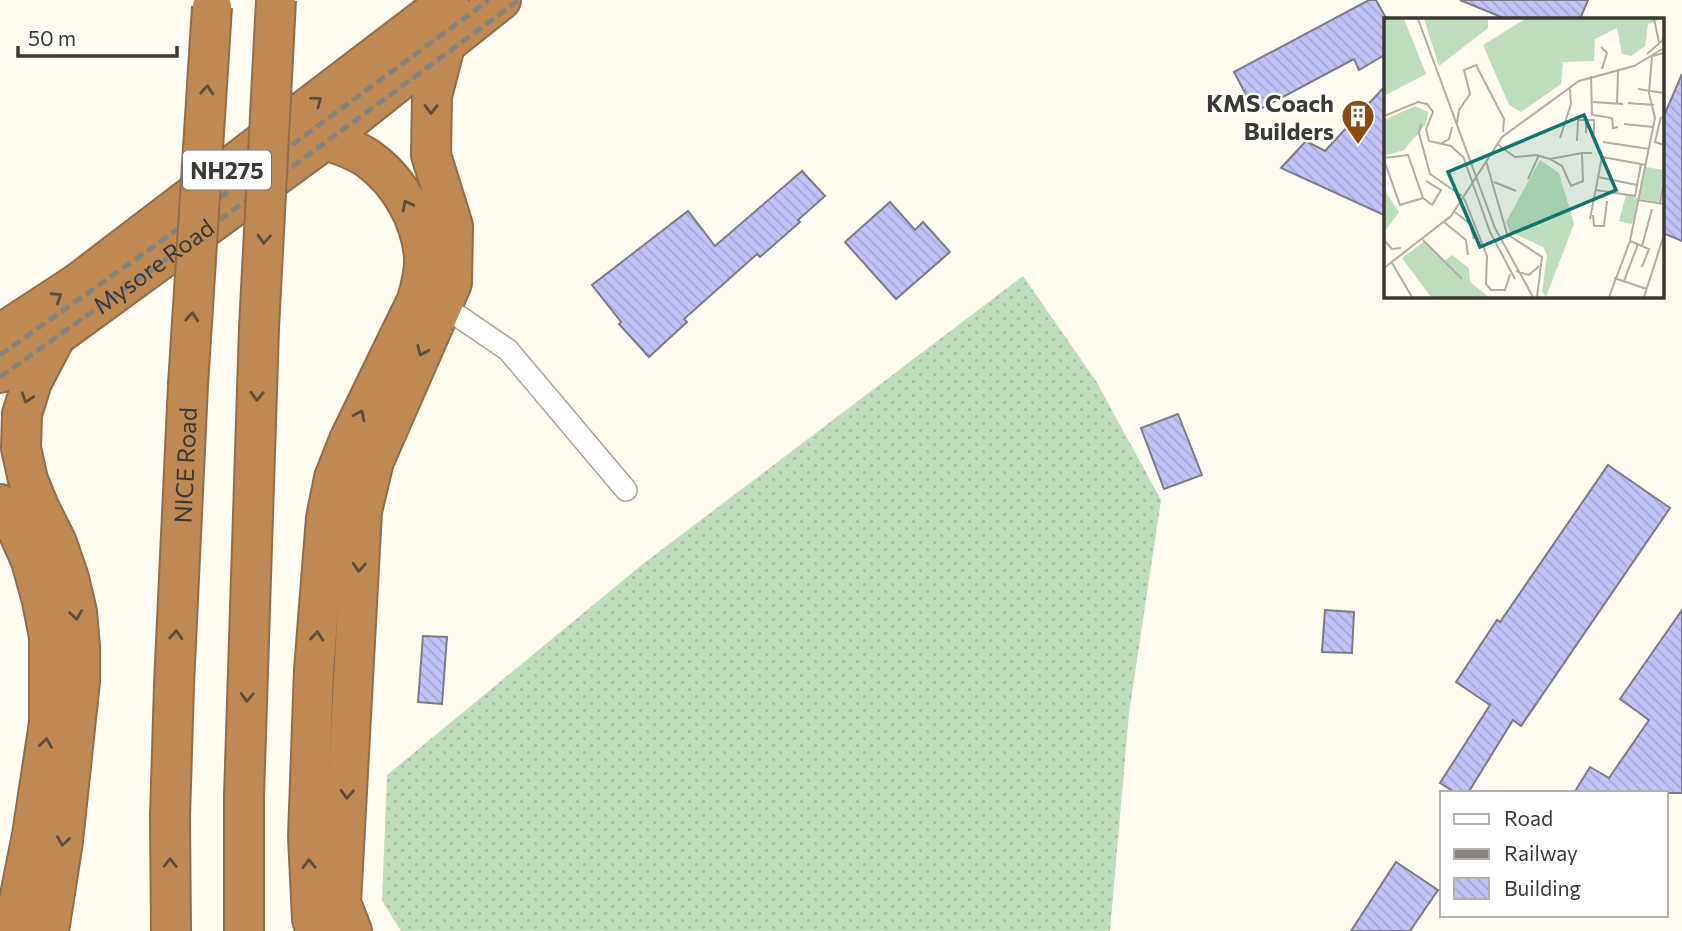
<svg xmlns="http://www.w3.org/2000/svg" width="1682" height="931" viewBox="0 0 1682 931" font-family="Commissioner,sans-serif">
<defs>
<pattern id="grass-dots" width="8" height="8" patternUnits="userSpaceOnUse" patternTransform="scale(1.75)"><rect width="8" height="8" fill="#beddbd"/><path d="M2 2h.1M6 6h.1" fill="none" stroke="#a4bea3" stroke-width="1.8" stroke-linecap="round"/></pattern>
<pattern id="building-back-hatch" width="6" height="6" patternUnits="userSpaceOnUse" patternTransform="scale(1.75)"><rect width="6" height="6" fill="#c1c2f7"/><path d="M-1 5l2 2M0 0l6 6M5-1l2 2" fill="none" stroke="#a7a7d4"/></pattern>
</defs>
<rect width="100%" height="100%" fill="#fffbf0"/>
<path fill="url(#grass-dots)" d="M1023 276 1096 381 1161 500 1129 713 1110 931H401L382 901 387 775 644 563Z"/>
<g fill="url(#building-back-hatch)" stroke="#7b7b85" stroke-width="2">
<path d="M1369 0H1376L1386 18V54L1359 70 1354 59 1255 112 1234 72Z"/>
<path d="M1460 0H1588L1580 19H1506Z"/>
<path d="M1682 74V241L1663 233V118Z"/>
<path d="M1386 85V216L1281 168 1306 141 1325 151Z"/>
<path d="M802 171 825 196 798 220 800 222 760 257 757 254 684 319 687 322 649 357 619 324 621 322 592 285 688 211 715 246Z"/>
<path d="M890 202 915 230 923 222 950 252 896 299 845 242Z"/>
<path d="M1178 414 1202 475 1164 489 1141 428Z"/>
<path d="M1608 465 1670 508 1521 726 1513 720 1468 793H1456L1440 783 1490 705 1456 682 1497 620 1500 622Z"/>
<path d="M1325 610 1354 612 1352 653 1322 652Z"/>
<path d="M1682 610V793H1574L1590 767 1609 778 1649 720 1620 699Z"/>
<path d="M423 636 447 637 442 704 418 702Z"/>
<path d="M1396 862 1438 890 1410 931H1351Z"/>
</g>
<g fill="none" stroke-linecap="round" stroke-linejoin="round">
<defs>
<path id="street" d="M442 305 508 350 626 490"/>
<g id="highway">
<path d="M0 334 78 283 449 0"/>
<path id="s1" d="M0 373 56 336 325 140 501 0"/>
<path d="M0 504 16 527 31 561 42 601 49 637V723L32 835 13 931"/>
<path d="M49 931 63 841 80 681V647L77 612 69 578 57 543 39 507 28 480 21 448 22 414 32 382 55 338"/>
<path id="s2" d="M171 931 170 817 174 685 188 385"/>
<path d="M244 931V796L259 328"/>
<path d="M316 931 312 919 308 837 314 670 326 518 334 478 349 440 417 300C421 286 425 271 424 257 421 220 400 182 370 160 357 150 340 145 325 140"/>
<path d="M352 931 341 903 362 511 374 461 452 283 453 226 431 155 432 96 446 42"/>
</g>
</defs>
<use href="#street" stroke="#a6a399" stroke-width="24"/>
<use href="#highway" stroke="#916d49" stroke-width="42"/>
<use href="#street" stroke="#fff" stroke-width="21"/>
<use href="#highway" stroke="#bf8954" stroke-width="38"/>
<g stroke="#87847d" stroke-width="5" stroke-dasharray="10 5" stroke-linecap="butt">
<path d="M0 355 153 247 489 0"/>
<path d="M0 377 164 261 519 0"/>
</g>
<defs>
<g id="highway-bridge">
<path d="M259 328 276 0"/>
<path d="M188 385 212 7"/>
</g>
</defs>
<use href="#highway-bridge" stroke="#916d49" stroke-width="42" stroke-linecap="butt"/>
<use href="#highway-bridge" stroke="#bf8954" stroke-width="38"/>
</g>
<defs><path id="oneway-chevron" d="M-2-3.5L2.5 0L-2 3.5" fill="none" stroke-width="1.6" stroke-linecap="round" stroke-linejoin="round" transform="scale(1.75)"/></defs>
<g stroke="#5c4d3d">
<use href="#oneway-chevron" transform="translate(207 90) rotate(-86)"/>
<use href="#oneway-chevron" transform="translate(317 101) rotate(-37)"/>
<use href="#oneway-chevron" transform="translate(431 109) rotate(91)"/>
<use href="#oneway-chevron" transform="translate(407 205) rotate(-118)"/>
<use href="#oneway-chevron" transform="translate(264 239) rotate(93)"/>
<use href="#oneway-chevron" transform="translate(57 297) rotate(-33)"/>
<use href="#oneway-chevron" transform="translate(192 317) rotate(-86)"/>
<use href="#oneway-chevron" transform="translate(422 351) rotate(114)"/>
<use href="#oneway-chevron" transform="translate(257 396) rotate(92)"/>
<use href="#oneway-chevron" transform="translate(27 398) rotate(108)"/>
<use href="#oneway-chevron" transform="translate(360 415) rotate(-64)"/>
<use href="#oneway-chevron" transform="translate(359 567) rotate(93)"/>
<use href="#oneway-chevron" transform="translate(76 615) rotate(82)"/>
<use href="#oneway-chevron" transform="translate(176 635) rotate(-87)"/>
<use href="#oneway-chevron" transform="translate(317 636) rotate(-85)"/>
<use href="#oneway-chevron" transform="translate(247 697) rotate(92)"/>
<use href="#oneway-chevron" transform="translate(46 743) rotate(-81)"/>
<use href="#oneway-chevron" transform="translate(347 794) rotate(93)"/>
<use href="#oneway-chevron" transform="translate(63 841) rotate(98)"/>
<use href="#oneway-chevron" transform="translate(170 863) rotate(-90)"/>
<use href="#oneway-chevron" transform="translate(309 864) rotate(-92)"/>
</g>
<defs>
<symbol id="building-pin" viewBox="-11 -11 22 30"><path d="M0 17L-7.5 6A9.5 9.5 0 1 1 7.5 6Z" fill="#8a4a12" stroke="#fff"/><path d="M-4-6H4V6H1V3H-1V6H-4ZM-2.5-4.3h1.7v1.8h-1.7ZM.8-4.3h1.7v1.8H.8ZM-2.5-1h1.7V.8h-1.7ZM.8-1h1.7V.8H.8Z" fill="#fff"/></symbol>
</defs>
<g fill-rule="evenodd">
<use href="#building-pin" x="1339" y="97" width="38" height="52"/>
</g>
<g text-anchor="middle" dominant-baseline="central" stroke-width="5" stroke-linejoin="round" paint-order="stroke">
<rect fill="#fff" stroke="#767472" stroke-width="2" x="183" y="150.5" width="88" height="39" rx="5"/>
<g font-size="23" font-weight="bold" fill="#3b3935">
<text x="227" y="170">NH275</text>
</g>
<g font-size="24" font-weight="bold" fill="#3b3935" stroke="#fff" text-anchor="end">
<text x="1334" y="102">KMS Coach<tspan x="1334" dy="28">Builders</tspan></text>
</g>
<g font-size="24" fill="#3b3935" stroke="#fff">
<text stroke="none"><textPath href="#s1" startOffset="187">Mysore Road</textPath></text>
<text stroke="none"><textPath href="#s2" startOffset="466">NICE Road</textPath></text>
</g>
</g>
<g transform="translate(1384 18)">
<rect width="280" height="280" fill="#fffbf0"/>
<path d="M0 1H20L42 56 0 78ZM40 1H104V10L55 48ZM141 1H278L264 6 261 28 247 38 238 36 233 10 211 21 210 43 179 44 177 66 137 94 125 87 99 27ZM31 88 44 94 42 106 20 132 0 138V102ZM156 142 175 155 190 206 162 279 158 273 163 237 159 229 126 214 122 204ZM262 149 280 152 275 184 255 181ZM0 160 3 176 15 194 0 215ZM242 177 254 180 248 206 235 203Z" fill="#beddbd"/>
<path d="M41 223 60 243 68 237 85 250 86 264 105 279H47L18 240Z" fill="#beddbd"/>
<path fill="none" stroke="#b1ada5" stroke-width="2" d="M34 1 111 210 149 279M270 1 275 24M217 29 223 35 218 51M263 36 280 21M207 58 208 97 228 100 229 110 234 109M254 71 280 75M209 84 239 86M244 85 270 87M233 86 234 53M0 98 34 84 43 86 49 94 42 111 45 123 67 128 79 139M277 99 271 124 280 127M202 102H210V116M73 105 75 92 86 76 80 52 92 47 120 101 119 114M37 106 35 115 46 156 78 178M240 106 269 109M176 120 187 86 186 71M193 123 194 102H202V115M219 124 265 131M56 126 65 121 68 109M113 126 131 139 152 137 166 141M198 135 199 163 187 168 178 148 166 141 198 135H208M79 138 106 214 131 261M0 140 24 137 39 180 16 187 0 142M102 143 123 216 158 239 153 279M214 159 253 167M144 161 155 137M110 164 132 173M212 172 251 178 257 146M39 180 48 187 57 172 42 163M80 180 103 238 102 266 107 272H121L126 256M254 182 280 186M276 185 280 162M71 194 86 206 90 221M209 197 210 208H220L223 183M206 201 218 139 262 147M60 204 82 222 84 237M0 222 8 231 17 230M39 222 78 261M246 223 265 231 258 249M258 228 268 191M8 245 28 279M0 250 67 198 118 119 195 63 250 48 280 30M132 253 145 257 155 248M230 260 263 271M240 263 254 226M225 279 246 223 271 100 265 75 268 38 280 35M260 279 280 217"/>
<path fill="#0f766e" fill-opacity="0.15" stroke="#0f766e" stroke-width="3.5" d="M200 97 232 172 96 229 64 154Z"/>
<rect width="280" height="280" fill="none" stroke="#3b3935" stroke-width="3.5"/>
</g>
<rect x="1440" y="791" width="228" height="126" fill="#ffffff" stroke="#b1b0ae" stroke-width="2"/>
<rect x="1454" y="814" width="35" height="10" fill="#ffffff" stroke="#b1b0ae" stroke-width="2"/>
<text x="1504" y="826" font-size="21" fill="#3b3935">Road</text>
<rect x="1454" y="849" width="35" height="10" fill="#87847d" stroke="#b1b0ae" stroke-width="2"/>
<text x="1504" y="861" font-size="21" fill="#3b3935">Railway</text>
<rect x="1454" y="878" width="35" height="21" fill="url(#building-back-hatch)" stroke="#b1b0ae" stroke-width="2"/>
<text x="1504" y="896" font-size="21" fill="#3b3935">Building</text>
<path d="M18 46v10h159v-10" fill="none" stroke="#3b3935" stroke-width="3.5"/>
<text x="28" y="46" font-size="21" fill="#3b3935" stroke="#ffffff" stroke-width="5" paint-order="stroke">50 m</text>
</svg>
